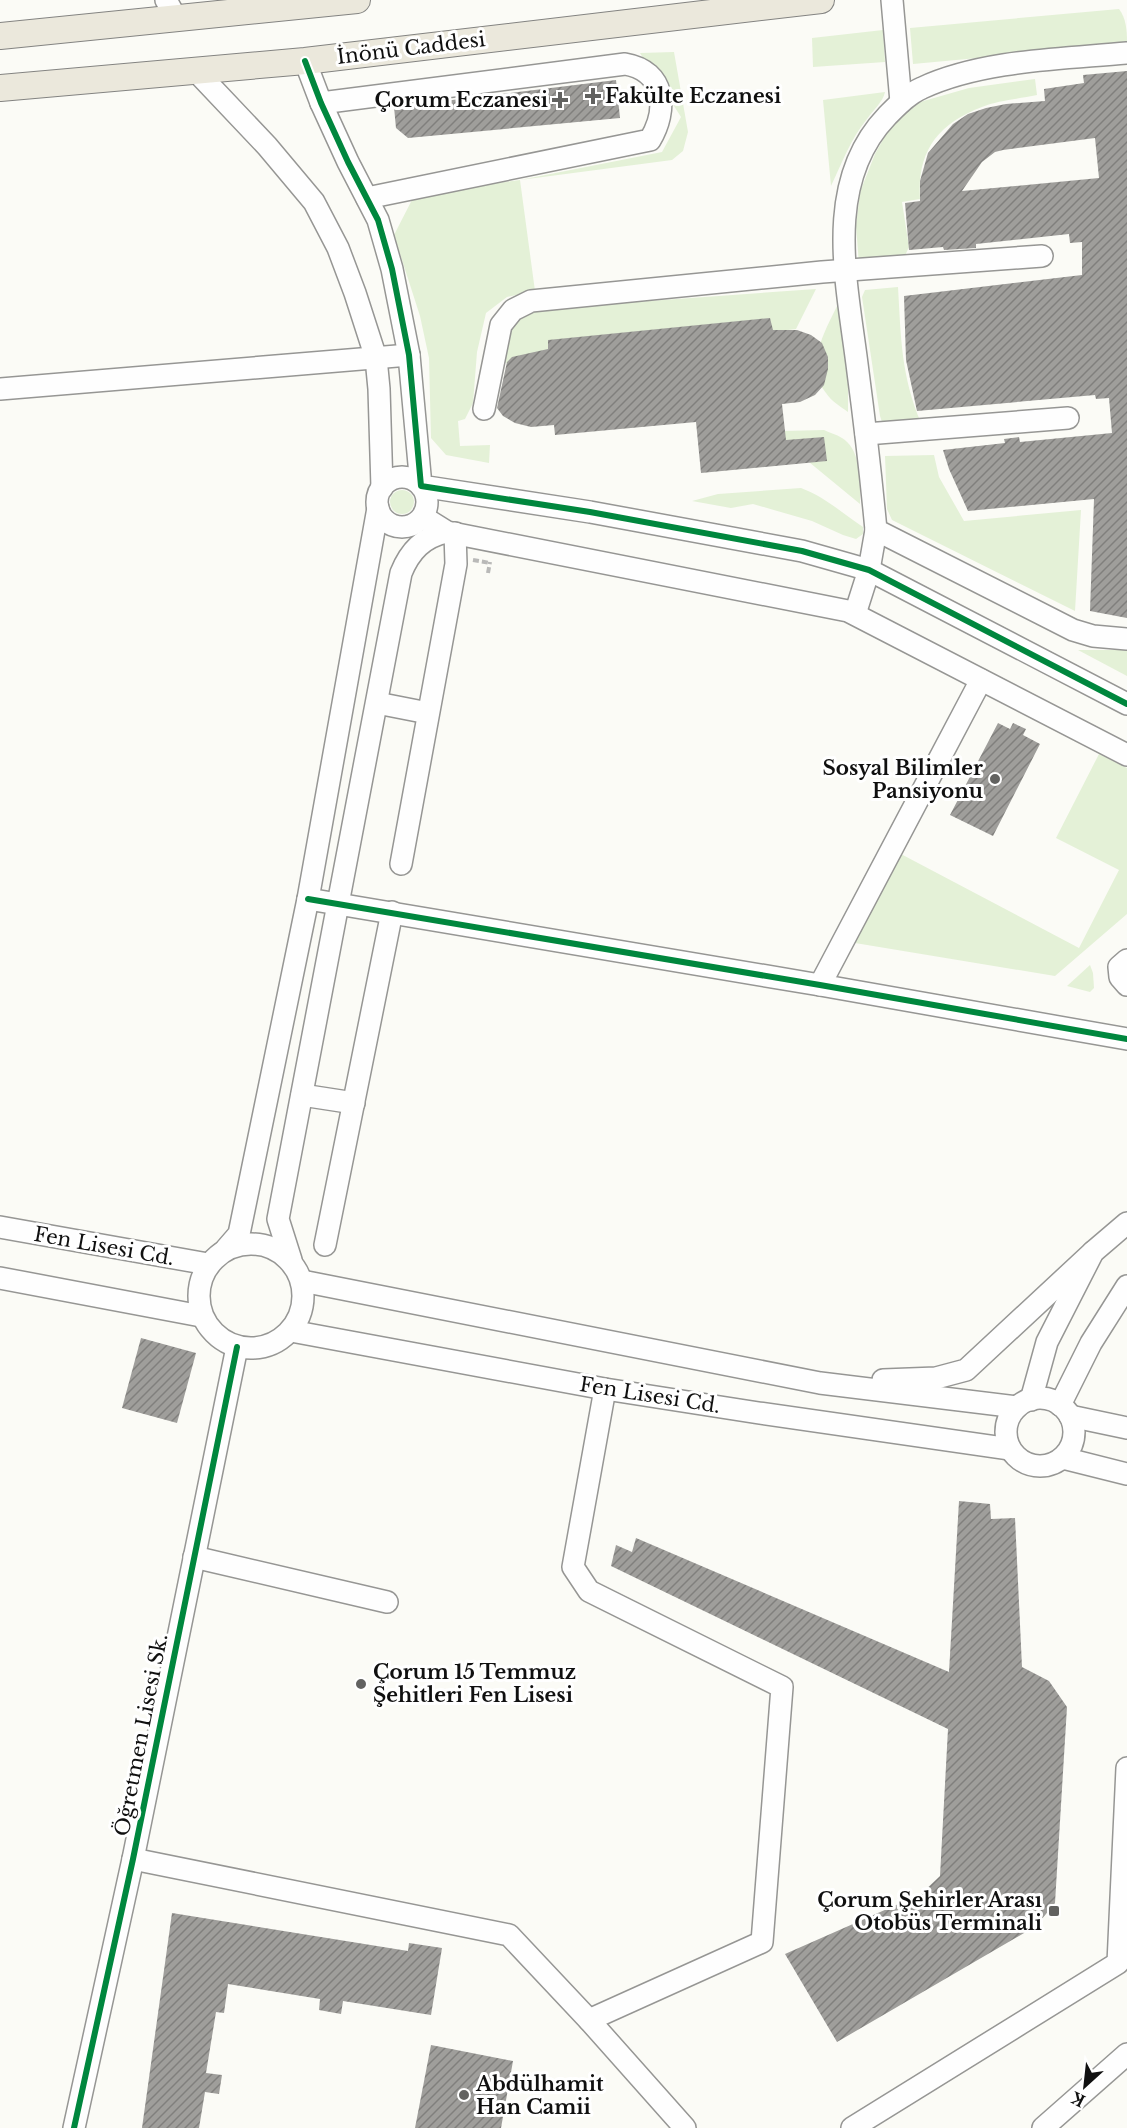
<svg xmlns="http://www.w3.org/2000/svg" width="1127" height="2128" viewBox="0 0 1127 2128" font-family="'Libre Baskerville',serif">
<defs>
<pattern id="building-hatch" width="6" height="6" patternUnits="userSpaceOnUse" patternTransform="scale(1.5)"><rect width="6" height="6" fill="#9f9e9b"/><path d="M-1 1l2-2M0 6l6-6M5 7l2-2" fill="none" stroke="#807f7d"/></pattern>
</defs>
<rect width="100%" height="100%" fill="#fbfbf6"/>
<g fill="#e4f1d7">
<path d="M1119 9C1126 18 1127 30 1127 42L1120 45 913 64 910 28Z"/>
<path d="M883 30 885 62 813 67 812 38Z"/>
<path d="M674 52 688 132 683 151 672 160 520 180 535 291 507 297 486 313 477 352 473 403 465 419 458 421 460 446 490 445 489 463 446 455 431 438 429 358 420 316 394 235 415 194 520 180 662 152 681 117 640 53Z"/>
<path d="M1035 79 1037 95C1019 99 998 100 982 107 937 124 917 152 920 199L902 202 909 247 902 262 859 264 856 226 860 192 875 154 890 127 920 102 969 88Z"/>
<path d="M885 92C883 102 873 110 867 119 851 138 842 163 831 186L823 100Z"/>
<path d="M898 287C901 338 901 375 921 423L882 422 880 416 862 297 865 290Z"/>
<path d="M816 289 796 329 515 365 502 362 500 330 523 310Z"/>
<path d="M838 304 848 385V412C840 406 831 401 826 393 804 366 825 331 838 304Z"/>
<path d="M824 430C830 433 836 434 842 438 862 450 860 483 860 504L798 453 707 433Z"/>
<path d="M934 455 939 477 964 521 1081 510 1075 611 892 520 887 509 885 456Z"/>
<path d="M801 488C825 497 842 513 863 527V534L856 539 843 535 812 521 753 504 731 508 692 501 718 494Z"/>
<circle cx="402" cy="502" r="12"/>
<path d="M1078 650H1127V676Z"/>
<path d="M1099 754 1127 768V914L1055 976 855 943 899 853 1079 948 1119 870 1056 838Z"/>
<path d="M1090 965 1093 973 1094 988 1090 992 1067 986Z"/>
</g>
<g fill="url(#building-hatch)" fill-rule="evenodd">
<path d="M1127 71V618L1090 611 1094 499 968 511 949 469 943 450 1005 443 1004 439 1019 437 1020 442 1112 433 1109 398 1096 399 1095 395 917 411 906 360 904 296 1082 275V242L1070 243 1069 234 976 244V248L944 250 943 247 909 250 905 203 920 201V181L928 153 953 124 968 114 986 108 1006 104 1045 101 1044 89 1084 83 1083 75ZM1095 138 1099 178 962 191 982 162 995 152 1003 150Z"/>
<path d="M616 80 620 118 408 138 396 128 394 107Z"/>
<path d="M770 318 773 330H797L811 335 822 343 828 357V369L824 385 815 395 800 402 782 404 786 440 824 437 827 461 701 473 696 422 555 435 554 425 531 427 515 423 503 416 497 408 507 362 512 357 548 349V340Z"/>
<path d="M998 723 1010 729 1013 723 1026 729 1023 735 1040 744 993 836 950 815Z"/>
<path d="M141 1338 196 1353 177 1423 122 1408Z"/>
<path d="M959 1501 990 1504 991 1519 1015 1518 1022 1667 1049 1681 1067 1707 1055 1903 1036 1926 837 2042 785 1954 921 1894 940 1876 948 1729 611 1566 616 1545 632 1552 636 1538 949 1672Z"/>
<path d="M172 1913 408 1951 409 1943 442 1948 431 2015 343 2001 341 2014 319 2010 320 1999 228 1984 224 2013 216 2012 206 2073 222 2075 219 2094 205 2092 199 2128H142Z"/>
<path d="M431 2045 513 2061 501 2128H415Z"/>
</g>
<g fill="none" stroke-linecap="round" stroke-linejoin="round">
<defs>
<g id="minor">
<path d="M166 0 176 18"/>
<path d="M892 0 901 102"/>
<path d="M1127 53C1062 59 982 60 922 88 908 94 897 106 887 116 821 185 848 287 858 372 865 425 871 477 876 530L1073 630 1093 636 1127 639"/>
<path d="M305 61 321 103 348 162 378 220 392 269 409 355 421 486 590 512 802 551 869 570 1127 704"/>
<path d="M196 71 267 146 314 202 338 248 355 293 376 358 379 389 382 488"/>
<path d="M321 103 625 64C666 71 668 110 650 140L367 198"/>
<path d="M0 389 409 355"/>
<path d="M484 409 501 325 513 310 531 301 822 272 1042 256"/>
<path d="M866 434 1068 418"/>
<circle cx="402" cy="502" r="25"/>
<path d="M423 517 447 532 848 611 1127 755"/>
<path d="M855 614 869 570 876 530"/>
<path d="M377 703 428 713"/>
<path d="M401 864 456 564 455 533"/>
<path d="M308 899 820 985 1127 1039"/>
<path d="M1127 960 1119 967 1120 977 1127 985"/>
<path d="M820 985 981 680"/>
<path d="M302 1095 354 1103"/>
<path d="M0 1227 208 1264"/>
<circle cx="251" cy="1296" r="52"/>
<path d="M325 1245 392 912"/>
<path d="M226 1249 239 1234 308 899 378 508"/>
<path d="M291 1260 278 1219 401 573C410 551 423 537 447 532"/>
<path d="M0 1278 201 1316"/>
<path d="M302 1281 820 1383 1017 1407"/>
<path d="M291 1331 605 1389 759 1413 1010 1449"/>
<path d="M883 1380 936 1378 966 1370 1093 1252"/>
<circle cx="1040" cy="1432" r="34"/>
<path d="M1031 1400 1047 1342 1093 1252 1127 1223"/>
<path d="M1060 1405 1091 1343 1127 1286"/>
<path d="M1070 1416 1127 1428"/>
<path d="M1063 1458 1127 1474"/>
<path d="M194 1557 387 1602"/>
<path d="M133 1859 509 1935 589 2020 685 2128"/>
<path d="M589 2020 762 1942 782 1687 589 1591 573 1567 605 1389"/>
<path d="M74 2128 133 1859 237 1347"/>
<path d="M852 2128 1118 1963 1127 1768"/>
<path d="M1043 2128 1127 2054"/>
</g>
<g id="major">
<path d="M0 36 357 0"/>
<path d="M0 88 305 61 821 0"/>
</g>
</defs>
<use href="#minor" stroke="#969694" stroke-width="24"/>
<use href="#major" stroke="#838381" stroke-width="28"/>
<g stroke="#b9b9b8" stroke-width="4" stroke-dasharray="6 3" stroke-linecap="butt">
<path d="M473 560 490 563"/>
<path d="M488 573 490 562"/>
</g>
<use href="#minor" stroke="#fefefe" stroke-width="21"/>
<use href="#major" stroke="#ebe8dc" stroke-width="26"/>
<defs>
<g id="cycleway">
<path d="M305 61 321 103 348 162 378 220 392 269 409 355 421 486 590 512 802 551 869 570 1127 704"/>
<path d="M308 899 820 985 1127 1039"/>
<path d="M74 2128 133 1859 237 1347"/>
</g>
</defs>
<use href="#cycleway" stroke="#fff" stroke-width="10"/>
<use href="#cycleway" stroke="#00873e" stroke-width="6"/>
</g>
<g fill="#626260" stroke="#fff" stroke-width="2">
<path d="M590 87h6v6h6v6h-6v6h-6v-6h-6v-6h6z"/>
<path d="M557 91h6v6h6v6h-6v6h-6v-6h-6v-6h6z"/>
<circle cx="995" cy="779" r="6"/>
<circle cx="361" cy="1684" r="6"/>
<rect x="1048" y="1905" width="12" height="12" rx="3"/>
<circle cx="464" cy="2095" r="6"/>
</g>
<g text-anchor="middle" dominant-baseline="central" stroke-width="6" stroke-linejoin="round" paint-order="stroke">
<g font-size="20" fill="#101010" stroke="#fff">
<text transform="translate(411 48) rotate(-7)">İnönü Caddesi</text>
<text transform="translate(104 1246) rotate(10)">Fen Lisesi Cd.</text>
<text transform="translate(650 1395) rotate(9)">Fen Lisesi Cd.</text>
<text transform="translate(141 1735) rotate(-79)">Öğretmen Lisesi Sk.</text>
</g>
<g font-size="20" font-weight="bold" fill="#101010" stroke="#fff" text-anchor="start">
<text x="605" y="96">Fakülte Eczanesi</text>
<text x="548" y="100" text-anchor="end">Çorum Eczanesi</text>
<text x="983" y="768" text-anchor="end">Sosyal Bilimler<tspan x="983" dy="23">Pansiyonu</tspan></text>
<text x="373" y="1672">Çorum 15 Temmuz<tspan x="373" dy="23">Şehitleri Fen Lisesi</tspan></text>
<text x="1042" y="1900" text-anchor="end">Çorum Şehirler Arası<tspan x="1042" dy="23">Otobüs Terminali</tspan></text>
<text x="476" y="2084">Abdülhamit<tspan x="476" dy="23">Han Camii</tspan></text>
</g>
</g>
<g transform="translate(1085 2086) rotate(207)" stroke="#ffffff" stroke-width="4.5" paint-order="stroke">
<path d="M0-4.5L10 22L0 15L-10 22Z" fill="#101010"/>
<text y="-9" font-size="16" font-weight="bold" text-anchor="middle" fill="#101010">K</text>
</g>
</svg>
